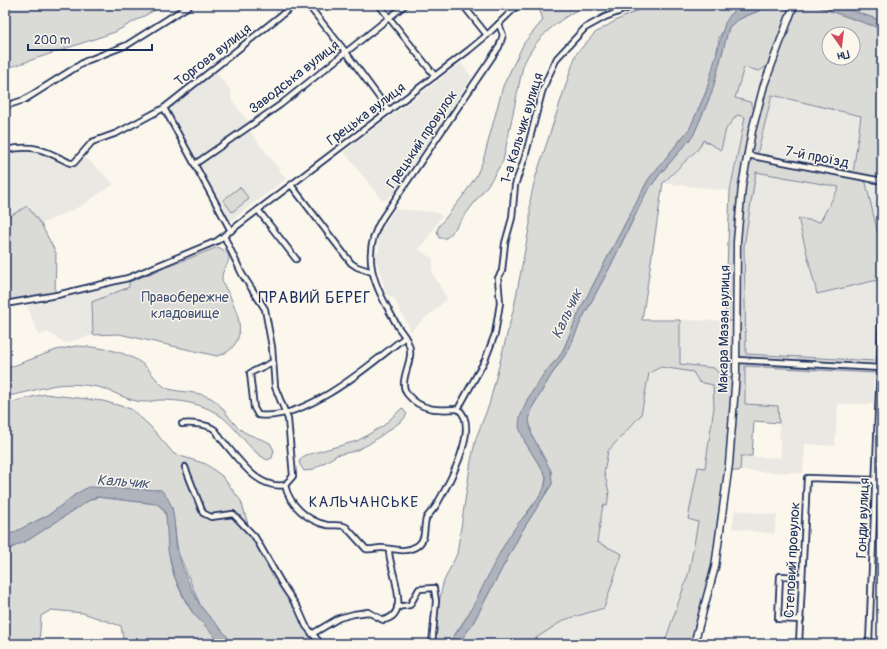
<svg xmlns="http://www.w3.org/2000/svg" width="887" height="649" viewBox="0 0 887 649" font-family="Pangolin,sans-serif">
<rect width="100%" height="100%" fill="#fbf7ec"/>
<filter id="ink" filterUnits="userSpaceOnUse"><feTurbulence type="fractalNoise" baseFrequency=".025" numOctaves="2"/><feDisplacementMap in="SourceGraphic" scale="8" xChannelSelector="R" yChannelSelector="G"/><feConvolveMatrix kernelMatrix="1 2 1 2 8 2 1 2 1" color-interpolation-filters="sRGB"/></filter>
<g filter="url(#ink)">
<g fill="#eae8e2">
<path d="M461 63 472 77 397 189 386 200H382L344 152Z"/>
<path d="M769 65 755 112 735 98 743 67 759 71Z"/>
<path d="M215 71 231 91V99L249 123 196 160 168 108Z"/>
<path d="M771 95 861 116 853 173 757 155Z"/>
<path d="M737 115 745 117 730 191 663 183 699 148 703 140 721 150 726 129Z"/>
<path d="M249 130 286 179 229 222 198 165Z"/>
<path d="M31 149 40 150 70 166 79 163 84 156 114 184 81 206 41 224 27 206 5 219V152Z"/>
<path d="M756 171 839 187 820 222 798 218 817 294 882 279V294L878 310 876 362 746 354 744 246Z"/>
<path d="M865 179 882 183V251Z"/>
<path d="M395 209 435 212 442 216 419 250 433 259 432 272 447 299 411 331 393 297 390 298 386 292 374 253 379 252 378 236Z"/>
<path d="M129 282 130 287 92 302 93 335 65 343 48 332 39 335 27 306Z"/>
<path d="M680 320 735 321 734 378 722 377 680 364Z"/>
<path d="M745 366 874 373 873 404H838L835 446 805 444 803 473 740 471 741 456 781 458 778 406 745 404Z"/>
<path d="M661 367 693 372 699 382 713 385 714 407 705 468 698 467 688 519 698 521 689 572 664 644H531L533 640 564 620 604 607 597 542 603 505 607 506 609 492 604 472 608 451 641 415 649 373Z"/>
<path d="M735 510 777 515 774 534 732 528Z"/>
</g>
<g fill="#dadad7" stroke="#7a849a" fill-rule="evenodd">
<path d="M5 5H164L115 32 5 69Z"/>
<path d="M538 5H586C558 20 535 37 523 66L503 161 490 182 450 235 446 238H439L437 231 439 226 463 196 476 176 483 161 503 86 524 43 543 20Z"/>
<path d="M659 5H746L733 11 719 38 715 63 706 92 690 128 648 180 581 308 564 348 559 357 545 372 527 400 525 442 546 476 544 490 513 531 473 608 448 644H434L436 618 443 583 457 554 471 461 476 438 489 405 514 307 530 224V201L535 179 576 54 595 33 615 21 639 10Z"/>
<path d="M769 5H792L769 65 759 71 744 67 735 98 750 102 755 112 741 186 735 321H725L730 191 745 117 737 115 726 129 721 150 703 140 699 148 663 183 642 320H680V364L714 368 722 377 734 378 727 464 714 567 692 644H664L689 572 698 522 688 519 698 467 705 468 714 407 713 385 699 382 693 372 661 367 649 373 641 415 608 451 604 472 609 492 607 506 603 505 597 542 622 554 604 608 564 620 533 640 531 644H458L472 625 522 531 552 484 551 471 532 436 529 420 532 408 550 377 569 349 581 321 610 267 646 193 660 174 693 136 712 92 729 27C742 14 756 15 769 5Z"/>
<path d="M796 5H813L882 29V178L853 173 861 116 772 95 757 155 749 153 766 86ZM829 34H853V58H829Z"/>
<path d="M836 5H882V21Z"/>
<path d="M748 157 865 179 882 251V279L817 294 798 218 820 222 839 187 756 172 744 246 746 354 876 361 878 310 882 294V366L874 373 745 366V404L778 406 779 423 754 421 752 456H741L740 471H729L738 241Z"/>
<path d="M240 187 249 199 232 212 223 200Z"/>
<path d="M27 206 41 224 56 253 55 295 5 303V219Z"/>
<path d="M218 247C240 257 222 266 222 277 222 283 226 289 229 294 236 309 245 329 235 344 230 351 225 354 217 356L119 334 93 335 92 302 129 287V282Z"/>
<path d="M76 346C99 347 126 350 145 366 153 373 158 385 169 389 183 393 197 391 211 398 224 406 229 420 240 429 248 436 261 438 270 443L274 450 272 458 267 460C246 449 237 425 216 413 200 403 179 400 160 400 155 400 150 402 145 402 126 402 111 388 92 386 78 384 61 383 47 387 33 390 19 395 5 396V369L56 350Z"/>
<path d="M45 394 103 401 131 409 149 425 174 454 206 464 222 476 241 501 251 534 267 563 294 606 309 635 319 644H232L201 607 178 552 172 507 161 490 76 494 50 514 5 537V405L19 400Z"/>
<path d="M402 408 407 414 403 420 369 444 355 451 337 455 312 470 304 471 299 463 301 458 306 455 357 441 383 426Z"/>
<path d="M97 497 157 504C175 516 166 547 171 565 175 580 183 600 193 613 202 624 215 632 222 644H124L121 626 83 613 51 610 41 616 39 644H5V551L30 539 88 501Z"/>
</g>
<g fill="#afb3bb" stroke="#747e96">
<path d="M745 5H769C756 15 742 14 729 27L712 92 693 136 660 174 646 193 610 267 581 321 569 349 550 377 532 408 529 420 532 435 551 471 552 484 522 531 472 625 458 644H448C478 608 490 562 517 525 528 511 547 494 546 476L525 442 519 427 520 417 527 400 545 372 559 357 564 348 581 308 648 180 690 128 706 92 725 23 733 11Z"/>
<path d="M813 5H836L882 21V29Z"/>
<path d="M88 487 161 490C179 507 172 531 178 553 181 566 195 599 203 609 212 621 225 631 232 644H222L193 613 187 603 174 576 168 550 166 514 163 508 157 504 97 497 88 501 30 539 5 551V537L50 514 76 494Z"/>
</g>
<g fill="none" stroke-linecap="round" stroke-linejoin="round">
<defs>
<g id="minor">
<path d="M308 5 345 51 389 111"/>
<path d="M379 5 435 76"/>
<path d="M463 5 487 35"/>
<path d="M5 106 24 100 86 61 127 45 190 5"/>
<path d="M164 108 231 231"/>
<path d="M5 150C36 144 44 150 70 163H74L92 142 117 133 164 108 294 5"/>
<path d="M747 155 882 181"/>
<path d="M195 164 280 105 405 5"/>
<path d="M291 185 351 263 357 267 372 272"/>
<path d="M258 210 296 259"/>
<path d="M5 304 57 295 128 278 217 241 469 50 487 35 518 5"/>
<path d="M737 360 880 368"/>
<path d="M273 362 250 373 254 408 258 415C305 422 370 365 405 337"/>
<path d="M458 409C439 410 421 411 408 395 396 381 415 362 409 345 407 338 402 333 398 327 377 289 357 258 383 217L499 47 503 35 499 24"/>
<path d="M458 409 485 360 495 334 500 303 498 278 502 271 505 243 512 218 515 185 525 157 542 92 547 79 557 58 585 28 605 17 637 5"/>
<path d="M182 424C189 423 209 424 215 430 218 432 219 437 222 440 238 458 257 490 285 485L293 476 288 419 275 387 272 347 265 309 242 274 224 236"/>
<path d="M185 467 203 513 211 517 233 514 255 537 282 584 298 608 306 626 321 644"/>
<path d="M285 485C289 504 307 521 327 525 333 526 340 524 346 527L366 549C371 550 376 548 381 548 394 548 404 554 417 546 427 539 423 528 426 519 428 514 435 509 437 504 448 485 481 426 458 409"/>
<path d="M397 607 410 605 419 589 434 588 436 601 432 644"/>
<path d="M801 620 778 619 780 576 802 577"/>
<path d="M312 634 339 618 354 614 368 612 383 620C414 615 388 567 389 550"/>
<path d="M799 644 807 478 876 480"/>
<path d="M869 644 882 310"/>
</g>
<path id="major" d="M694 644 715 567 729 464 736 374 737 241 742 186 752 131 764 85 794 5"/>
</defs>
<use href="#minor" stroke="#1b2f5e" stroke-width="8"/>
<use href="#major" stroke="#1b2f5e" stroke-width="9"/>
<use href="#minor" stroke="#fbf7ec" stroke-width="4.5"/>
<use href="#major" stroke="#fbf7ec" stroke-width="6"/>
</g>
</g>
<g text-anchor="middle" dominant-baseline="central" stroke-width="3" stroke-linejoin="round" paint-order="stroke">
<g font-size="14" fill="#1b2f5e" stroke="#fbf7ec">
<text transform="translate(213 55) rotate(-38)">Торгова вулиця</text>
<text transform="translate(294 77) rotate(-38)">Заводська вулиця</text>
<text transform="translate(366 114) rotate(-37)">Грецька вулиця</text>
<text transform="translate(522 128) rotate(-73)">1-а Кальчик вулиця</text>
<text transform="translate(422 139) rotate(-56)">Грецький провулок</text>
<text transform="translate(817 157) rotate(11)">7-й проїзд</text>
<text transform="translate(724 329) rotate(-89)">Макара Мазая вулиця</text>
<text transform="translate(863 518) rotate(-88)">Гонди вулиця</text>
<text transform="translate(792 560) rotate(-87)">Степовий провулок</text>
</g>
<g font-size="14" fill="#415176" stroke="#fbf7ec">
<text x="185" y="297">Правобережне<tspan x="185" dy="16">кладовище</tspan></text>
</g>
<g font-size="15" font-style="italic" fill="#47577a" stroke="#fbf7ec">
<text transform="translate(567 314) rotate(-65)">Кальчик</text>
<text transform="translate(123 482) rotate(4)">Кальчик</text>
</g>
<g font-size="15" letter-spacing="1" fill="#1b2f5e" stroke="#fbf7ec">
<text x="364" y="502">КАЛЬЧАНСЬКЕ</text>
</g>
<g font-size="16" letter-spacing="1" fill="#1b2f5e" stroke="#fbf7ec">
<text x="315" y="298">ПРАВИЙ БЕРЕГ</text>
</g>
</g>
<rect width="887" height="649" fill="none" stroke="#fbf7ec" stroke-width="20"/>
<rect x="10" y="10" width="867" height="629" fill="none" stroke="#1b2f5e" stroke-width="1.5" filter="url(#ink)"/>
<g transform="translate(841 46) rotate(166)"><circle r="19" fill="#fbf7ec" stroke="#a1a7b3"/>
<path d="M0-3L7 15L0 10L-7 15Z" fill="#d1495b"/>
<text y="-6" font-size="11" font-weight="bold" text-anchor="middle" fill="#1b2f5e">Пн</text>
</g>
<path d="M28 44v6h124v-6" fill="none" stroke="#1b2f5e" stroke-width="2"/>
<text x="34" y="44" font-size="12" fill="#1b2f5e" stroke="#fbf7ec" stroke-width="3" paint-order="stroke">200 m</text>
</svg>
